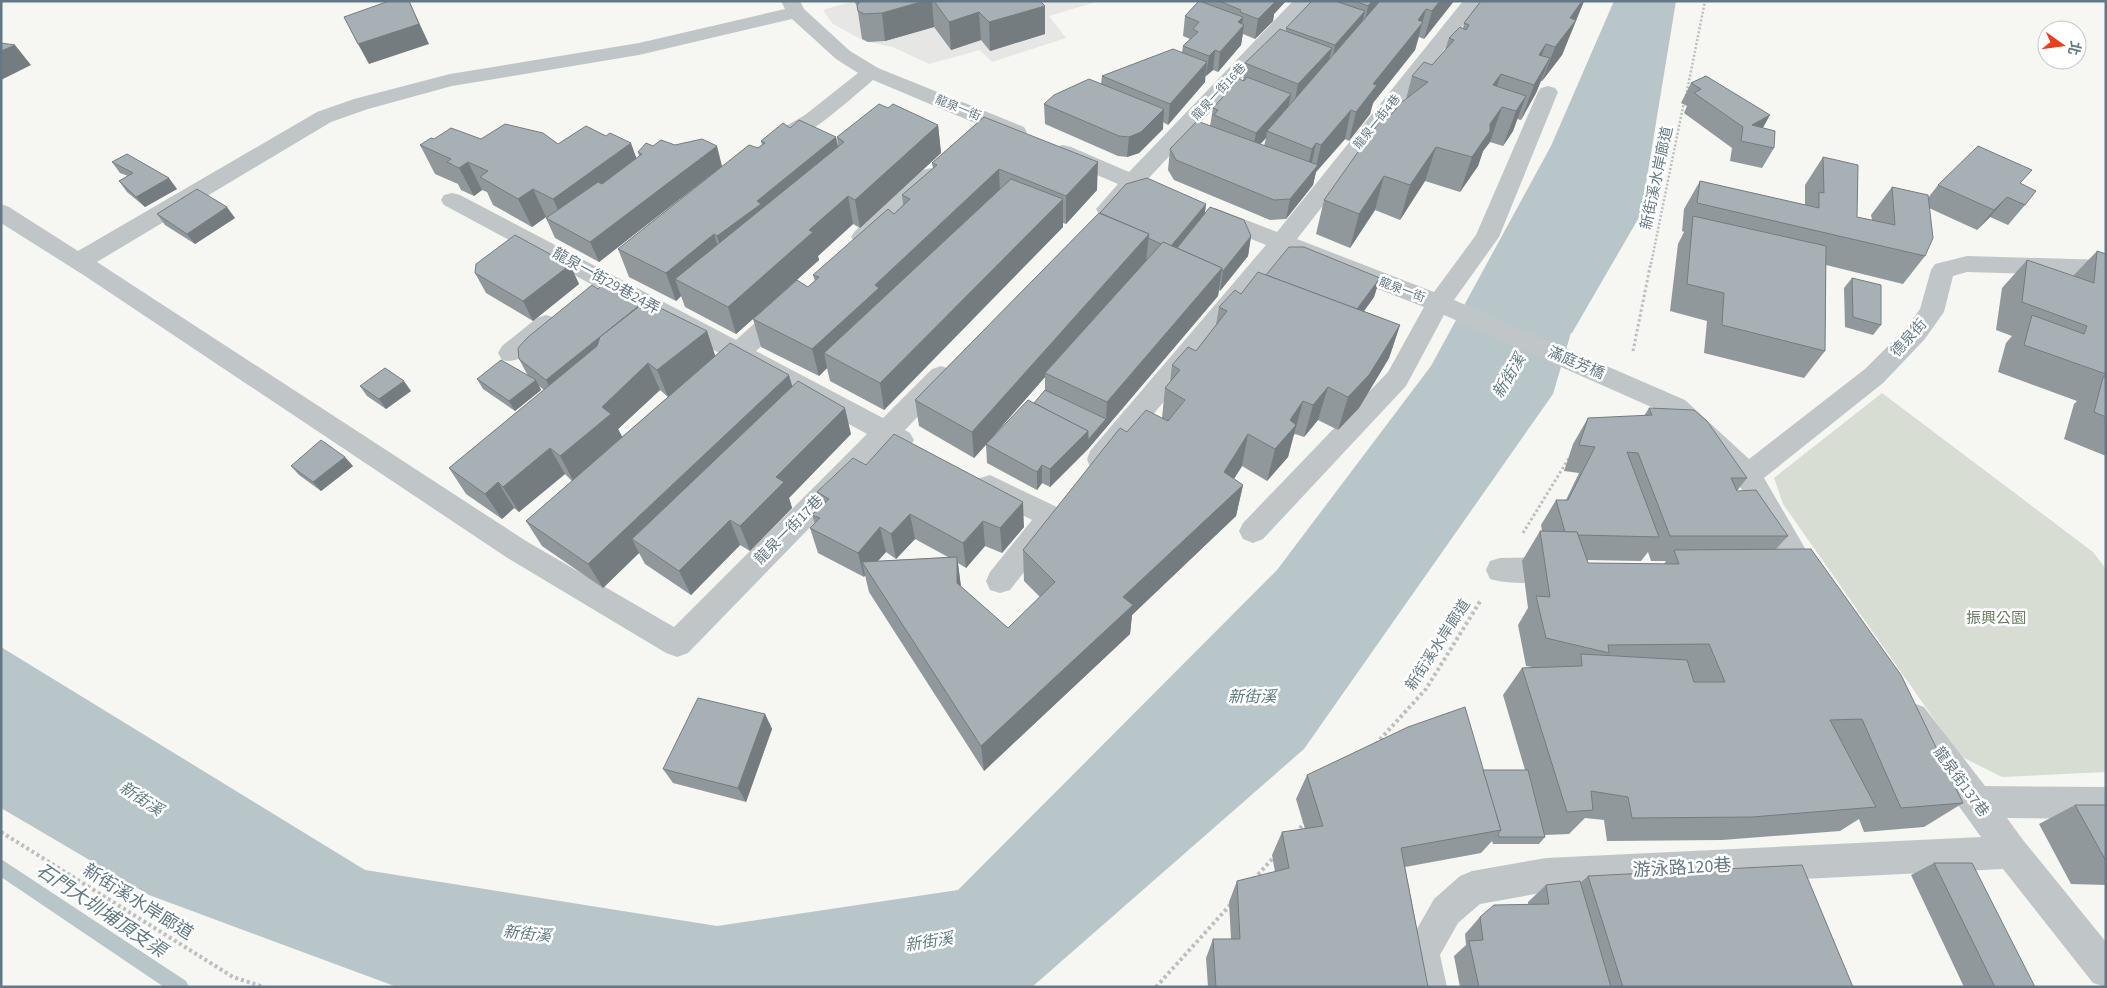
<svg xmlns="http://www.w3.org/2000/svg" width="2107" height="988" viewBox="0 0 2107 988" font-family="'Source Sans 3','Noto Sans TC',sans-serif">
<rect width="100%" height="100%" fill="#f6f6f2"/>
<path fill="#e6e7e5" d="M853 1H1099L1049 16 1066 38 992 62 980 50 929 64 893 47 864 41 833 24 823 10Z"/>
<path fill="#d7ddd3" d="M1882 393 2093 552 2106 569V772L2002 777 1960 756 1783 504 1774 478Z"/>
<path fill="#b8c6c9" d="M1614 1H1672L1662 22 1553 394 1304 749 1032 987H397L149 895 1 808V647L365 870 717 926 958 890 1277 570 1431 366 1551 146Z"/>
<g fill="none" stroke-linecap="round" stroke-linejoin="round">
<path fill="#b8c6c9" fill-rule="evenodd" d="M1 859 186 981 189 987H164L1 877Z"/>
<path fill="#b8c6c9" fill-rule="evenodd" d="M1620 1H1676L1641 214 1572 333 1546 341 1520 333 1510 315 1574 213Z"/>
<g stroke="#bcbfc1" stroke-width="2.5" stroke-dasharray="2 2" stroke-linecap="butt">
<path d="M1686 96 1705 1"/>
<path d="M1651 264 1684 102"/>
</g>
<g stroke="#bcbfc1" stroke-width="3" stroke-dasharray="2.5 2.5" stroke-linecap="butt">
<path d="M1633 351 1651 262"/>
<path d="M1523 533 1569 458"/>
</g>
<g stroke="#bcbfc1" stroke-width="4" stroke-dasharray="3 3" stroke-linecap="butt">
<path d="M1376 744 1426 689 1481 600"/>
<path d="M1 832 233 977 264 987"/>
<path d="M1296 833 1306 821"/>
<path d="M1254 879 1275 856"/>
<path d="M1156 987 1231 904"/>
</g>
<g fill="#c0c6c8" fill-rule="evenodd">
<path d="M781 1H800L804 9 850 51 878 68 1024 127 1027 132 1024 137 1016 139 1008 137 873 80C856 95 793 150 773 150 770 150 768 148 765 148L762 143 765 138 805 115 858 73 836 59 792 19 639 55 452 86 368 109 331 122 97 262 526 541 674 627 867 434 741 365C732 373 727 375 716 372L712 365 721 354 444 205 441 200 444 195 452 193 460 195 736 340 777 303 786 300 795 303 798 309 795 315 756 351 883 418 932 369 941 366 950 369 954 376 950 383 905 430 910 433 914 440 910 447 901 450 889 446 688 653 677 657 666 653 506 557 85 276 1 223V204L9 207 78 251 317 112 354 99 450 74 639 43 785 9Z"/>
<path d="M1293 1H1313L1148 179 1158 184 1161 189 1158 194 1150 196 1136 192C1125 204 1117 219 1099 214L1096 209 1118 184 1055 157 1052 152 1055 147 1063 145 1071 147 1129 172Z"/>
<path d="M1463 1H1482L1297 239 1434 292 1476 235 1538 92 1541 88 1548 86 1555 88 1558 92 1499 237 1454 300 1685 400 1749 459 1865 369 1906 328 1920 309 1931 270 1935 264 1967 256 2106 260V276L1967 272 1953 276 1944 312 1924 340 1883 383 1764 478 1823 579 1819 588C1805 593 1799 589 1791 577L1738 483 1667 414 1444 315 1406 386 1263 539 1253 543 1243 539 1239 531 1243 523 1388 372 1424 307 1286 253 1110 467 1100 470 1090 467 1087 459 1090 451 1266 245 1207 221 1204 216 1207 211 1215 208 1223 211 1277 232Z"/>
<path d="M931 168 939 170 942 175 939 180 871 243 863 245 855 243 851 237 855 231 923 170Z"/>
<path d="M546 315 555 318 558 324 555 330C540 343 522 366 502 360L498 353 502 346 537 318Z"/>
<path d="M990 475 1061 509 1065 517 1061 525 1010 590 1000 593 990 590 986 581 990 572 1032 520 980 494 976 486 980 478Z"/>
<path d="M1562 557 1572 560 1576 569 1572 578C1553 584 1509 585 1490 579L1486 570 1490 561 1500 558Z"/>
<path d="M1913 703 1924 707 1985 786 2106 787V819L2007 818 2023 840 2106 942V987L2093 983 2003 869 1546 892 1480 904 1458 923 1440 955 1447 987H1411L1404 953 1410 941 1434 899 1460 876 1472 871 1546 858 1981 837 1902 727 1897 717 1902 707Z"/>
</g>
</g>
<g fill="#90989c" fill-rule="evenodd">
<path d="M854 1H1040L1045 34 990 51 981 40 951 50 934 27 885 41 868 42 862 39 857 6Z"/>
<path d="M1197 1H1286L1274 14 1273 21 1255 39 1243 34 1241 45 1218 72 1213 70 1206 76H1205V82L1168 125 1163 122V129L1139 153 1127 157 1118 156 1045 124 1044 104 1101 84 1102 76 1182 52 1183 46 1190 39 1183 36 1185 16 1197 3Z"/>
<path d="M1312 1H1454L1424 39 1419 37 1415 50 1373 103 1370 114 1349 141 1345 139 1316 172 1313 185 1286 219 1270 220 1174 180 1168 170 1170 149 1210 126 1213 108 1243 81 1245 63 1286 31V28ZM1266 138 1264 146 1260 144Z"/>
<path d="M1481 1H1584L1562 55 1542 81H1541L1536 93 1521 120 1517 119 1513 131 1503 146 1490 142 1483 151 1478 166 1460 192 1425 181 1400 220 1375 210 1350 248 1316 234 1324 200 1390 116 1406 99 1412 76 1432 65 1445 50 1449 38 1463 28 1464 23Z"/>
<path d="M1706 76 1763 128 1774 148 1762 168 1730 161 1732 148 1684 113 1687 106 1681 103 1691 83Z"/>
<path d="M888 108 938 125 941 153 860 228 853 224 818 256 819 260 758 315 808 287 815 281 813 275 894 214 903 205 902 195 933 169 932 163 984 117 1097 190 1066 224 1063 223V227L884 410 830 381 827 368 819 376 761 347 753 319 736 334 685 307 681 296 676 301 629 277 618 249 712 174 599 262 555 238 546 218H547L546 217 532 227 493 205 487 192 482 190 474 196 461 190 458 184 435 174 420 145 434 139H481L637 158 639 156 638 152 722 166 758 148 762 145 761 141 790 128 836 137 838 147 837 137Z"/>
<path d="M1823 157 1857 217 1872 220 1871 215 1892 187 1928 198 1938 185 2021 184 2025 205 2008 225 1990 217 1977 230 1929 208 1925 256 1903 284 1826 265 1825 351 1804 378 1704 353 1707 321 1670 311 1678 244 1684 232 1682 231 1684 209 1700 181 1805 205V185Z"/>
<path d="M112 162 177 189 145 207 127 192 119 181 128 176 120 173Z"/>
<path d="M1206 204 1205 213 1251 236 1248 256 1220 291 1219 290 1218 296 1105 429 1088 449 1050 487 1042 483 1037 490 987 463 986 445 974 458 919 426 915 400 1100 213ZM1045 377V390L1034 403 996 433Z"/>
<path d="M157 214 235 218 195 244 165 225Z"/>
<path d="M2097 251 2106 254V456L2064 439 2074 404 2077 401 1998 372 2006 343 2012 336 1996 330 2002 288 2027 260 2073 276Z"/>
<path d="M570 265 579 284 533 321 486 293 475 273Z"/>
<path d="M1266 275 1380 278 1374 297 1364 311 1400 325 1389 358 1359 408 1338 430 1318 420 1304 437 1295 434 1293 436 1288 457 1267 481 1242 466 1234 479 1243 485 1236 516 1132 615 1130 634 984 771 869 592 865 575 864 577 818 553 810 528 815 524 812 515 821 506 817 492 866 465 1024 527 1002 553 985 546 966 568 958 563 961 587 1008 628 1040 597 1024 581 1023 550 1127 432 1162 418 1165 388 1170 382 1172 365 1196 351 1216 325 1219 307 1241 294ZM915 539 948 557 878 561 886 552 896 559Z"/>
<path d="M1852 278 1881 325 1873 335 1845 327 1844 288Z"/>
<path d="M598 289 641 304 707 331 715 356 792 386 851 434 789 498 792 508 750 551 740 545 691 595 645 564 639 553 603 588 542 546 526 521 572 481 565 474 519 512 514 508 502 519 466 494 449 468 544 390 539 386 541 390 515 411 483 389 477 379 528 376 519 359ZM660 390 668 397 622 437 618 429Z"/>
<path d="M360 386 411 391 386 409 367 396Z"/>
<path d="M1649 408 1747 478 1737 491 1788 536 1776 549 1963 803 1924 827 1864 832 1859 819 1840 831 1722 840 1607 841 1604 820 1585 818 1569 834 1545 835V837L1539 844H1493L1492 841 1481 853 1405 867 1428 987H1208L1206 958 1213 939H1231L1229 902 1237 881 1275 872 1272 855 1282 832 1305 829 1296 799 1307 775 1525 770 1503 695 1522 668 1532 667 1526 666 1518 625 1528 608 1522 561 1540 531H1542L1541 525 1556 500H1566L1579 473 1564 471 1573 444 1588 418 1644 416ZM1648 552 1651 561H1666L1664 564 1588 563 1587 560 1641 561Z"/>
<path d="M291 466H353L321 491 299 475Z"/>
<path d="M765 714 772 729 746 802 673 783 663 769Z"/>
<path d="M2075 805H2106V885L2071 884 2039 824Z"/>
<path d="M1934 863 2035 987H1964L1911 875Z"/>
<path d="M1588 876 1853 987H1460L1454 956 1466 945 1465 934 1480 917 1528 904V902L1546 885 1580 883Z"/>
</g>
<g fill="#757c7f">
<path d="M409 1 429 44 369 64 358 44Z"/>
<path d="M924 1H932L934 27 885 41 882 13Z"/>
<path d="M1272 1H1286L1274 14 1273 21 1255 39 1258 19Z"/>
<path d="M1372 1H1384L1364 26 1368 6Z"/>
<path d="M1440 1H1454L1424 39 1432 11Z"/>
<path d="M1582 1H1584L1562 55 1542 81 1555 47 1570 18Z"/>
<path d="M1045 6V34L990 51 989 22Z"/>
<path d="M1426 9 1415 50 1373 103 1370 114 1349 141 1356 112 1373 84Z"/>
<path d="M1365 11 1361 31 1331 65 1335 45Z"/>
<path d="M979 12 981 40 951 50 949 22Z"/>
<path d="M1243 17 1242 28 1244 25 1241 45 1218 72 1220 52 1238 22Z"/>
<path d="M1546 44 1533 79 1539 55Z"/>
<path d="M15 45 31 65 1 80V51Z"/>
<path d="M1332 48 1327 68 1294 105 1298 84Z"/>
<path d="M1215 50 1213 70 1206 76 1209 56Z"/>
<path d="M1550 58 1536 93 1521 120 1534 85Z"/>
<path d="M1207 62 1205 82 1168 125 1170 104Z"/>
<path d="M1501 74 1489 109 1493 85Z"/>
<path d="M1291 94 1287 114 1267 131 1266 138 1252 153 1256 133Z"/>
<path d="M1526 96 1513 131 1503 146 1516 111Z"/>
<path d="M1502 107 1490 142 1483 151 1478 166 1460 192 1472 157 1490 124Z"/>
<path d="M1164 109 1163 129 1139 153 1127 157 1129 137Z"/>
<path d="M1351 110 1345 139 1316 172 1313 185 1286 219 1290 199 1316 167 1321 145Z"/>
<path d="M1770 115 1759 135 1752 125Z"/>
<path d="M938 125 941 153 860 228 855 200Z"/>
<path d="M836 137 841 165 725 264 717 236 757 201Z"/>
<path d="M631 143 641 171 566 227 553 199Z"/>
<path d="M1316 143 1310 171 1305 177 1312 149Z"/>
<path d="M717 146 722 166 599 262 590 242Z"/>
<path d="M1436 147 1425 181 1400 220 1410 185Z"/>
<path d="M468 162 482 190 474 196 459 168Z"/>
<path d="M1098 162 1097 190 1066 224V196Z"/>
<path d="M999 169 1000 197 824 353 827 368 819 376 812 349 875 285Z"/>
<path d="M1384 176 1375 210 1350 248 1359 214Z"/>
<path d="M169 178 177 189 145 207 136 197Z"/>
<path d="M533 189 546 217 532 227 518 199Z"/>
<path d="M848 196 853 224 818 256 819 260 736 334 728 307 809 230Z"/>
<path d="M2007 197 1990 217 1977 230 1994 210Z"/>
<path d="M1063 199V227L884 410 880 383Z"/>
<path d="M1206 204 1203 224 1181 252 1170 247Z"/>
<path d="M227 207 235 218 195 244 187 234Z"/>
<path d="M714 234 723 262 675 279 681 296 676 301 666 273Z"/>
<path d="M1149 234 1146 262 1045 373V377L974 458 972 432Z"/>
<path d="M1251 236 1248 256 1220 291 1223 271Z"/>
<path d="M570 265 579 284 533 321 523 301Z"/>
<path d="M1222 268 1218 296 1105 429 1088 449 1050 487V469L1088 431 1106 419 1107 402Z"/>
<path d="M1380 278 1374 297 1344 339 1349 319Z"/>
<path d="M641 304 556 399 546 380Z"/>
<path d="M1400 325 1389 358 1359 408 1338 430 1348 397Z"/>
<path d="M707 331 716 358 668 397 657 370Z"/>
<path d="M648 363 660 390 618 429 624 440 574 482 560 456 602 407Z"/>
<path d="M789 375 797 402 632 539 639 553 603 588 588 564Z"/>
<path d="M536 380 541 390 515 411 509 401Z"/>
<path d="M404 381 411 391 386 409 379 399Z"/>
<path d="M1328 387 1318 420 1304 437 1313 405Z"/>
<path d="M1303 401 1288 457 1267 481 1275 449 1290 420Z"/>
<path d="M845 408 851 434 789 498 792 508 750 551 740 526 776 477Z"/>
<path d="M1248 434 1242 466 1218 504 1224 472Z"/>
<path d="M550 448 565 474 519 512 503 487Z"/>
<path d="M345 457 353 466 321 491 313 482Z"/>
<path d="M1042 465V483L1037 490V472Z"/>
<path d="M498 482 514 508 502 519 485 494Z"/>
<path d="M1243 485 1236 516 1132 615 1130 634 984 771 981 746 1123 597Z"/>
<path d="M1023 502 1024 527 1002 553 1000 528Z"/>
<path d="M910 514 915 539 896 559 891 534Z"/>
<path d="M730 520 740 545 691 595 679 571Z"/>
<path d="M983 521 985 546 966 568 963 543Z"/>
<path d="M880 527 886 552 868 572 862 562 865 575 864 577 858 553Z"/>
<path d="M957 557 961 587 957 583Z"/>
<path d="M765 714 772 729 746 802 738 788Z"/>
</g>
<g fill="#a7b1b5" stroke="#757c7f">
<path d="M389 1H409L419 24 358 44 344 17Z"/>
<path d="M860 1H924L882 13 864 14 858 11 857 6Z"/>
<path d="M934 1H1040L1045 6 989 22 979 12 949 22Z"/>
<path d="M1199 1 1243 17 1238 22 1244 25 1220 52 1215 50 1209 56 1183 46 1198 32 1193 29 1199 22 1185 16Z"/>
<path d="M1219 1H1276L1258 19 1240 12 1241 10Z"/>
<path d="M1312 1H1335L1365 11 1335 45 1286 28Z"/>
<path d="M1355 1H1372L1368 6Z"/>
<path d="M1380 1H1440L1432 11 1426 9 1418 20 1423 22 1373 84 1377 85 1356 112 1351 110 1321 145 1316 143 1312 149 1267 131Z"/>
<path d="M1481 1H1582L1570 18 1576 20 1555 47 1546 44 1539 55 1550 58 1534 85 1501 74 1493 85 1526 96 1516 111 1502 107 1490 124V131L1472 157 1436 147 1410 185 1384 176 1359 214 1324 200 1385 114 1390 116 1402 102 1428 82 1412 76 1424 62 1432 65 1454 40 1449 38 1460 27 1466 30 1469 25 1464 23Z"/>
<path d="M1280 29 1332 48 1298 84 1245 63Z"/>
<path d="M1 43 15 45 1 51Z"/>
<path d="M1173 49 1207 62 1170 104 1102 76Z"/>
<path d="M1706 76 1770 115 1752 125 1775 131 1774 148 1741 141 1743 127 1694 93 1701 89 1691 83Z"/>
<path d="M1247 77 1291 94 1256 133 1214 115 1218 110 1213 108 1239 79 1244 81Z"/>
<path d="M1089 79 1164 109 1141 132 1129 137 1119 136 1044 104 1054 95Z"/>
<path d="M879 104 888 108 893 104 938 125 855 200 848 196 809 230 813 232 728 307 675 279 844 142 837 137Z"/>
<path d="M984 117 1098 162 1066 196 999 169 875 285 879 288 812 349 753 319 797 280 808 287 819 277 813 275 888 209 894 214 910 199 902 195 937 165 932 163Z"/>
<path d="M799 120 836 137 757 201 761 204 717 236 714 234 666 273 618 249 749 145 758 148 765 143 761 141 783 123 790 128Z"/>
<path d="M1197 121 1318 165 1290 199 1274 200 1176 160 1170 149Z"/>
<path d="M505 124 543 133 558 144 586 126 606 136 610 133 631 143 553 199 533 189 518 199 480 177 488 171 468 162 459 168 447 162 451 159 420 145 431 138 434 139 451 128 481 139Z"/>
<path d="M702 139 717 146 590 242 546 218 598 182 602 184 642 154 638 152 646 143 653 146 661 140 675 145Z"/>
<path d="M1978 146 2032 170 2020 183 2036 191 2025 205 2007 197 1994 210 1938 185Z"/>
<path d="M127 154 169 178 136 197 119 181 133 173 112 162Z"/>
<path d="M1823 157 1858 165 1857 217 1895 225 1892 187 1928 195 1933 238 1925 256 1697 203 1700 181 1819 208V192L1824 193Z"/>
<path d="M1147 178 1206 204 1171 246 1163 242 1161 244 1148 238 1149 234 1100 213 1126 184Z"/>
<path d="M1011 179 1063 199 880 383 824 353Z"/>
<path d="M197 189 227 207 187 234 157 214Z"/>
<path d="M1210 207 1244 220 1251 236 1223 271H1222V268L1177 248Z"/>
<path d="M1099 213 1149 234 972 432 915 400Z"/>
<path d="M1693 216 1826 246 1825 351 1722 325 1724 293 1687 284Z"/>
<path d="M515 235 570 265 523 301 475 273 476 264Z"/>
<path d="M1163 242 1222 268 1107 402 1045 373Z"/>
<path d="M1289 247H1304L1380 278 1357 309 1266 275Z"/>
<path d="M2097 251 2106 254V374L2024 345 2032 315 2084 334 2087 326 2022 302 2027 260 2094 283Z"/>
<path d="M1258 272 1400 325 1369 375 1348 397 1328 387 1313 405 1303 401 1290 420 1296 425 1275 449 1248 434 1224 472 1243 485 1123 597 1133 605 981 746 862 562 957 557V583L1008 628 1055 582 1023 550 1120 428 1127 432 1146 410 1168 421 1185 400 1165 388 1180 370 1172 365 1188 347 1196 351 1227 311 1219 307 1235 290 1241 294Z"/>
<path d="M1852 278 1881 285V325L1853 317Z"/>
<path d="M604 283 641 304 546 380 519 359 518 348 528 337 592 285 598 289Z"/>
<path d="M646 301 707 331 657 370 648 363 602 407 611 414 560 456 550 448 503 487 498 482 485 494 449 468 597 346 600 337Z"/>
<path d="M730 343 789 375 588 564 526 521Z"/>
<path d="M501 360 536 380 509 401 477 379Z"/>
<path d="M385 368 404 381 379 399 360 386Z"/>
<path d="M2103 377 2106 378V417L2094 412Z"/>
<path d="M798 381 845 408 776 477 784 482 740 526 730 520 679 571 632 539Z"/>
<path d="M1045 390 1106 419 1088 440V431L1034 403Z"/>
<path d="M1028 400 1088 431 1050 469 1042 465 1037 472 986 444Z"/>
<path d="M1649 408 1694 410 1707 421 1747 478H1731L1737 491 1756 490 1788 536H1670L1638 453 1627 452 1659 537 1578 535 1577 532H1565L1556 500H1568L1595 447 1579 445 1588 418 1652 415Z"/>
<path d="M894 434 1023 502 1000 528 983 521 963 543 910 514 891 534 880 527 858 553 810 528 820 518 812 515 829 499 817 492 853 458 866 465Z"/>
<path d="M321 440 345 457 313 482 291 466Z"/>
<path d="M1540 531 1577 532 1588 563 1679 564 1674 550 1811 549 1901 675 1963 803 1901 808 1862 719 1830 720 1876 807 1752 817 1632 818 1628 797 1591 791 1593 810 1567 812 1522 668 1582 666 1581 654 1687 660 1694 682H1725L1709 644 1608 645 1609 653 1546 638 1536 596 1550 597Z"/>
<path d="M698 698 765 714 738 788 663 769Z"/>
<path d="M1465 707 1501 830 1401 848 1428 987H1216L1213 939H1240L1237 881 1289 868 1282 832 1323 826 1307 775 1408 727Z"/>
<path d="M1483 770H1528L1545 837H1499L1498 834 1501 830Z"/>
<path d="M2075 805H2106V861Z"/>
<path d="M1934 863H1972L2035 987H1995Z"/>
<path d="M1802 865 1853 987H1623L1588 876Z"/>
<path d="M1580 881 1611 987H1479L1469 941 1483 940 1480 917 1494 905 1549 904 1546 885Z"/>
</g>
<g text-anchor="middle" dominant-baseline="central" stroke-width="5" stroke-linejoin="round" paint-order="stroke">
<g font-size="12" fill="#637884" stroke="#fff">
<text transform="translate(1219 92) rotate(-47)">龍泉一街16巷</text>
<text transform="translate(958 108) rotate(22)">龍泉一街</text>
<text transform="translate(1377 122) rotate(-51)">龍泉一街4巷</text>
<text transform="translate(1402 290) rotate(21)">龍泉一街</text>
</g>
<g font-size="15" fill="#637884" stroke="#fff">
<text transform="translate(1657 178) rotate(-78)">新街溪水岸廊道</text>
<text transform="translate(606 281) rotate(29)">龍泉一街29巷24弄</text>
<text transform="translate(1909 338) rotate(-48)">德泉街</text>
<text transform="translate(1576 363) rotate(23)">滿庭芳橋</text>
<text transform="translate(789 530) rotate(-45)">龍泉一街17巷</text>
<text transform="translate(1438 645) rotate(-57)">新街溪水岸廊道</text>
<text transform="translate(1961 782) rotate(54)">龍泉街137巷</text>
</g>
<g font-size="15" fill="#697b63" stroke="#fff">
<text x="1996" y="618">振興公園</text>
</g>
<g font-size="16" font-style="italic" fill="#5f7a81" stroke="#fff">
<text transform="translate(1509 376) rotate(-59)">新街溪</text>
<text x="1252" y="697">新街溪</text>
<text transform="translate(141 799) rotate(33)">新街溪</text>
<text transform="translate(527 934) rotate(6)">新街溪</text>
<text transform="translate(929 942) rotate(-9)">新街溪</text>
</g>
<g font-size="18" fill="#637884" stroke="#fff">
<text transform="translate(1682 868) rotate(-3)">游泳路120巷</text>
<text transform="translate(138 902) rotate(32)">新街溪水岸廊道</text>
</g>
<g font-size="19" font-style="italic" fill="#5f7a81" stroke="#fff">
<text transform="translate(101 911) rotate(34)">石門大圳埔頂支渠</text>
</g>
</g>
<rect width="2107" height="988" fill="none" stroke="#637884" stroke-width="5"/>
<g transform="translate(2062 45) rotate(104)"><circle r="24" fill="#ffffff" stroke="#c1c9ce"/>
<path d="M0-4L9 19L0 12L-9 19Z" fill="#e9401e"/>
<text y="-8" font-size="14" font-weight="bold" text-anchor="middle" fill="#637884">北</text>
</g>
</svg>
